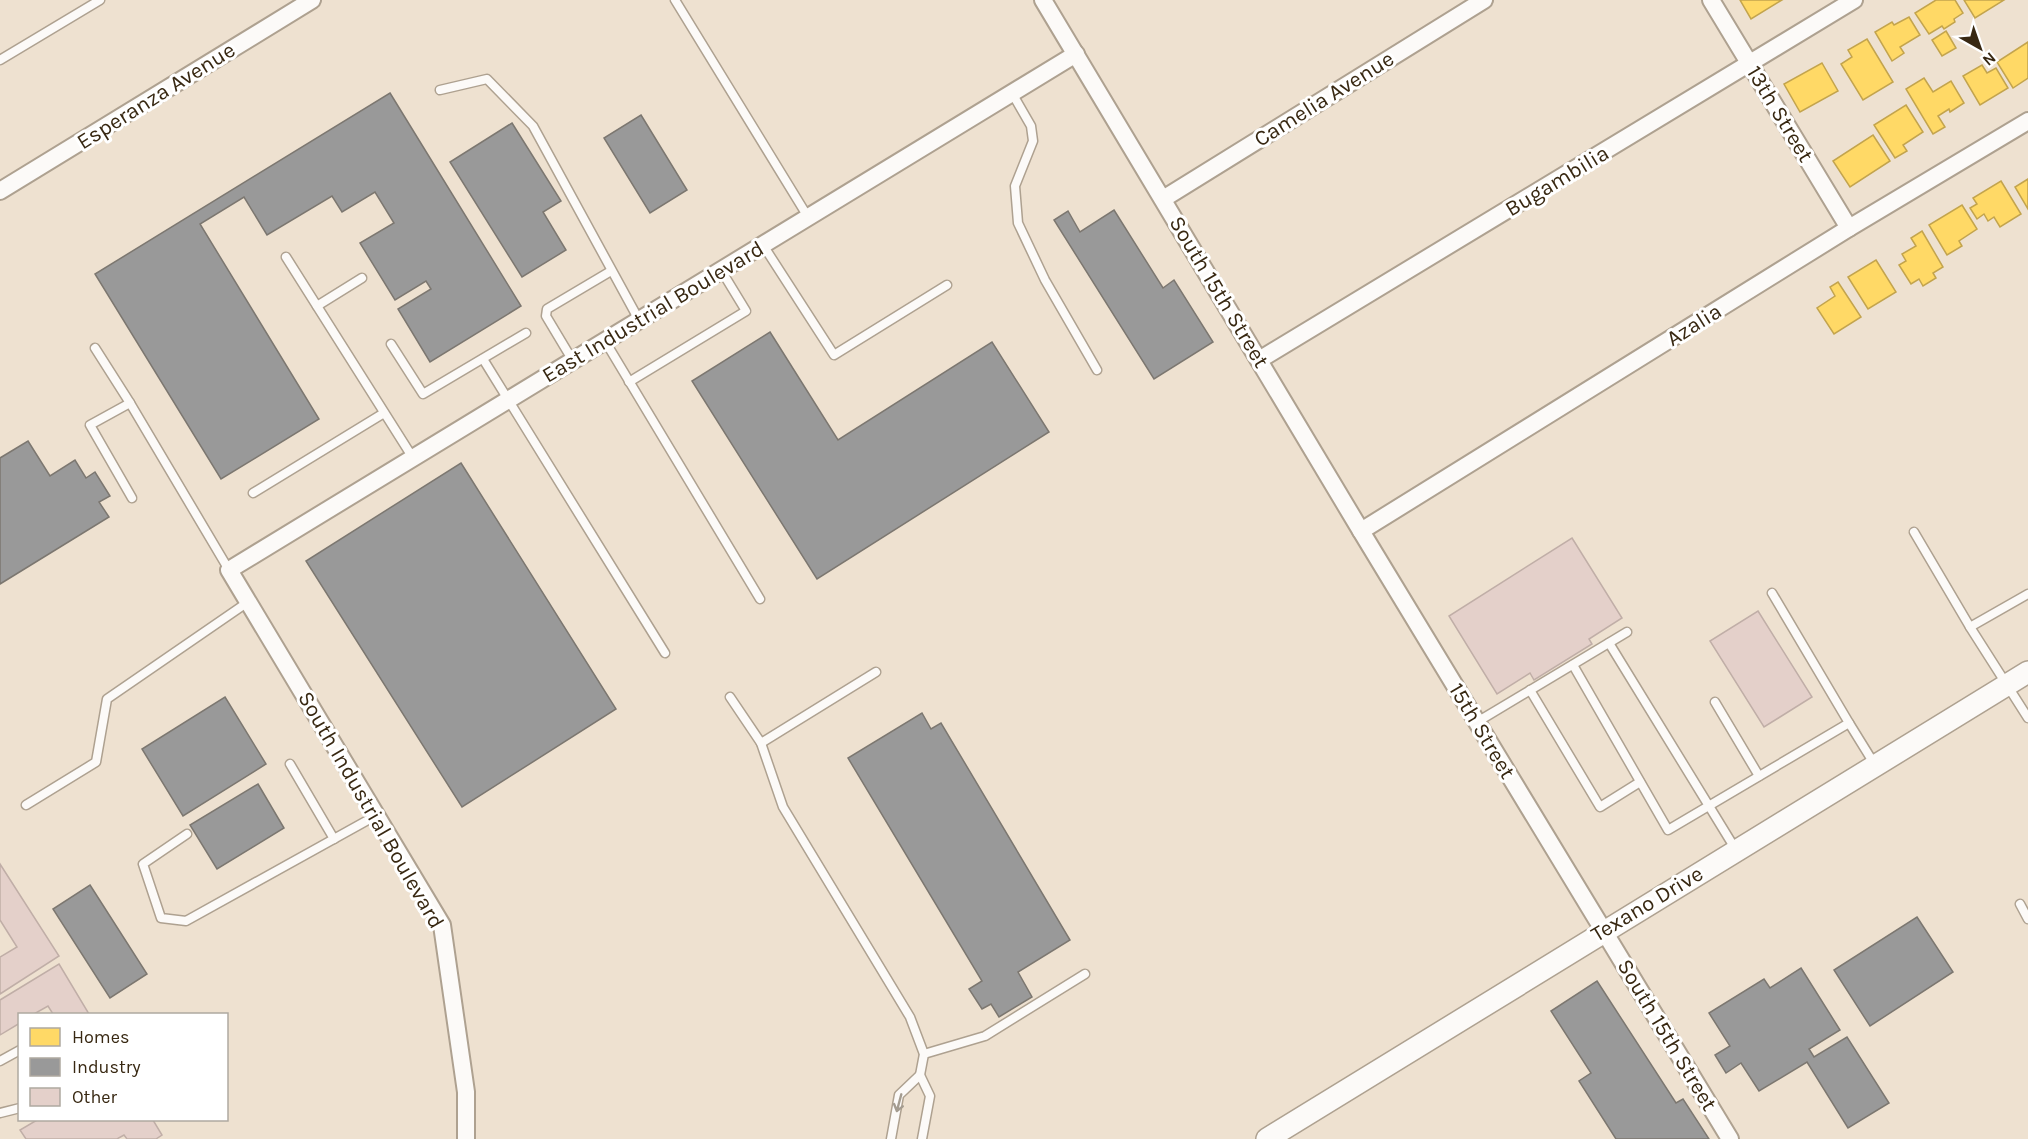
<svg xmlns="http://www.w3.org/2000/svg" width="2028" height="1139" viewBox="0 0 2028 1139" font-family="Karla,sans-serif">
<rect width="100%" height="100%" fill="#eee1d0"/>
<g fill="#ffd966" stroke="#c3a44d" stroke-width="1.5">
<path d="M1740 0H1782L1751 19Z"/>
<path d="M1936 0H1955L1963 13 1954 19 1955 22 1944 29 1942 26 1929 34 1915 13Z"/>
<path d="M1964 0H2004L1975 18Z"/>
<path d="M1909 17 1920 35 1900 47 1904 53 1892 61 1875 32 1892 22 1894 25Z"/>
<path d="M1946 31 1956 48 1942 56 1932 40Z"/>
<path d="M1867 39 1893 82 1863 100 1841 64 1852 57 1848 50Z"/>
<path d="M2028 42V78L2013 88 1997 62Z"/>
<path d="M1822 63 1838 91 1800 112 1784 84Z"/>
<path d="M1982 65 1987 73 1996 68 2008 88 1980 105 1963 76Z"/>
<path d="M1924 78 1933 92 1951 81 1964 103 1950 112 1949 109 1938 116 1945 127 1933 134 1906 89Z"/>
<path d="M1906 105 1923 132 1903 145 1907 151 1895 158 1874 125Z"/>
<path d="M1873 135 1890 161 1850 187 1833 161Z"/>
<path d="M2028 179V209L2015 187Z"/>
<path d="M2001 181 2021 214 2000 227 1994 217 1988 221 1984 214 1977 219 1970 208 1977 204 1973 198Z"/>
<path d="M1962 205 1977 229 1959 241 1962 246 1947 255 1929 225Z"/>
<path d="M1922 231 1943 267 1933 273 1936 278 1923 286 1919 279 1911 284 1899 265 1906 261 1902 254 1916 246 1911 238Z"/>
<path d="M1876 260 1896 292 1868 309 1848 277Z"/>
<path d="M1838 282 1861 317 1834 334 1817 308 1835 296 1830 287Z"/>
</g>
<g fill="#999" stroke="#7c7770" stroke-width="1.5">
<path d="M390 93 521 306 430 362 398 309 431 289 426 281 395 300 360 243 394 223 375 192 342 212 332 196 267 235 244 197 200 224 319 419 221 479 95 274Z"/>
<path d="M641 115 687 190 650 213 604 138Z"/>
<path d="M512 123 561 201 543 212 566 250 522 277 450 162Z"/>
<path d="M1114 210 1163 288 1174 280 1213 342 1154 379 1054 220 1068 211 1080 232Z"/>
<path d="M770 332 838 440 992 342 1049 432 817 579 692 381Z"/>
<path d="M28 441 50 476 75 460 86 478 95 472 110 496 99 502 109 517 0 584V458Z"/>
<path d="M461 463 616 709 462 807 306 561Z"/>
<path d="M225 697 266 764 183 816 142 749Z"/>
<path d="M922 713 931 729 941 723 1070 940 1018 972 1032 997 999 1017 991 1004 982 1009 969 989 982 981 848 758Z"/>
<path d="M258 784 284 828 217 869 190 825Z"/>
<path d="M90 885 147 974 110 998 53 909Z"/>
<path d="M1917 917 1953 972 1870 1026 1834 970Z"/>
<path d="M1801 968 1840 1030 1809 1049 1814 1057 1847 1037 1889 1103 1848 1128 1807 1062 1759 1091 1741 1063 1726 1073 1715 1055 1730 1046 1709 1013 1764 979 1770 988Z"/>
<path d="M1597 981 1676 1103 1683 1099 1709 1139H1616L1579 1081 1591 1073 1551 1011Z"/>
</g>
<g fill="#e4d0ca" stroke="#c0aea7" stroke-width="1.5">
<path d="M1572 538 1622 618 1589 639 1592 644 1534 680 1530 673 1497 694 1449 616Z"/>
<path d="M1758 611 1812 697 1764 727 1710 641Z"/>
<path d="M0 864 59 956 0 994V957L17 947 0 920Z"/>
<path d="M59 964 89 1014H53L48 1006 34 1014H20V1023L0 1035V1000Z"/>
<path d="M37 1120H153L162 1135 156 1139H127L124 1135 117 1139H26L20 1130Z"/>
</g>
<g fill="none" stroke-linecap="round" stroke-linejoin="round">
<defs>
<g id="service">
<path d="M675 0 808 217"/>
<path d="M0 60 100 0"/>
<path d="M440 90 487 79 533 126 639 320"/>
<path d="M1012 93 1031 126 1033 141 1015 186 1018 223 1045 280 1097 370"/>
<path d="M763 245 834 355 947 285"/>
<path d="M286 257 413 458"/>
<path d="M317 306 362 278"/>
<path d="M605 341 760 599"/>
<path d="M391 344 423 394 526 333"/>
<path d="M95 348 130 403 229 570"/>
<path d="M483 359 665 653"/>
<path d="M573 361 546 316 547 309 611 271"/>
<path d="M629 382 746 311 721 270"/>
<path d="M130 403 90 425 132 498"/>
<path d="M253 493 384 413"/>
<path d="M1914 532 1970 627"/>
<path d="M2028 594 1970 627 2028 718"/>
<path d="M1609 643 1736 850"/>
<path d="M1573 665 1668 830 1849 723 1772 593"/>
<path d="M1530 690 1600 807 1640 782"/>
<path d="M730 697 761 743 783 807 910 1017 924 1054 920 1075 930 1096 922 1139"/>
<path d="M1715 702 1759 776"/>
<path d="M1477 722 1627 632"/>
<path d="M1849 723 1875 765"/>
<path d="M761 743 876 672"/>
<path d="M290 764 334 839"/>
<path d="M26 805 96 762 107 699 248 602"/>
<path d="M187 834 143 864 161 918 186 921 377 815"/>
<path d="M2020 904 2028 919"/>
<path d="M924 1054 985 1036 1085 974"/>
<path d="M0 1061 20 1050"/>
<path d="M0 1113 20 1108"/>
<path d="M891 1139 899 1095 920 1075"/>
</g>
<g id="minor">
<path d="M1043 0 1361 531 1730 1139"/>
<path d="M1711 0 1849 228"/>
<path d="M0 191 312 0"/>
<path d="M1163 199 1484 0"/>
<path d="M1259 360 1854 0"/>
<path d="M1361 531 1849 228 2028 121"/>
<path d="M466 1139V1092L442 925 229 570 1076 54"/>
</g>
<path id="tertiary" d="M1267 1139 2028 672"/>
</defs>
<use href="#service" stroke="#aea190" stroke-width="11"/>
<use href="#minor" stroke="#aea190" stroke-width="20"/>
<use href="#tertiary" stroke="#aea190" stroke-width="24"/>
<use href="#service" stroke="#fcfaf8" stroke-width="8"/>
<use href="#minor" stroke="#fcfaf8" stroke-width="16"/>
<use href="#tertiary" stroke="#fcfaf8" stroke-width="21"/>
</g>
<defs><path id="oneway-shaft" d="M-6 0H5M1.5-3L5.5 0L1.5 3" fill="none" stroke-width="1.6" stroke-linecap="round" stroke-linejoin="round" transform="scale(1.5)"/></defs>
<use stroke="#a49c90" href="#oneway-shaft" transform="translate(899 1103) rotate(105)"/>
<g text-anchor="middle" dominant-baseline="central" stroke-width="6" stroke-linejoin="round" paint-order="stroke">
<g font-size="22" fill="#382812" stroke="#fff">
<text transform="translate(156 96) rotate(-32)">Esperanza Avenue</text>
<text transform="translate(1324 99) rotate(-32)">Camelia Avenue</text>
<text transform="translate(1780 114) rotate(59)">13th Street</text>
<text transform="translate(1557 181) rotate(-31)">Bugambilia</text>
<text transform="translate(1219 292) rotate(59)">South 15th Street</text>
<text transform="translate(653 312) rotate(-31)">East Industrial Boulevard</text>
<text transform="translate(1694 325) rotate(-32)">Azalia</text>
<text transform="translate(1482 731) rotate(59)">15th Street</text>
<text transform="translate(371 810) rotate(60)">South Industrial Boulevard</text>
<text transform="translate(1647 904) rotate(-31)">Texano Drive</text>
<text transform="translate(1667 1035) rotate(59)">South 15th Street</text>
</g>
</g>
<rect x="18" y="1013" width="210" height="108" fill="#ffffff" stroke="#afa9a0" stroke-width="1.5"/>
<rect x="30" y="1028" width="30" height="18" fill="#ffd966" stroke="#afa9a0" stroke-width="1.5"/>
<text x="72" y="1043" font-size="18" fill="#382812">Homes</text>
<rect x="30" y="1058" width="30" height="18" fill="#999999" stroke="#afa9a0" stroke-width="1.5"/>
<text x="72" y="1073" font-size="18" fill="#382812">Industry</text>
<rect x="30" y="1088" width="30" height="18" fill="#e4d0ca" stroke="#afa9a0" stroke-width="1.5"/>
<text x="72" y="1103" font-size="18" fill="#382812">Other</text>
<g transform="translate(1980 48) rotate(140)" stroke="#ffffff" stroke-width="4.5" paint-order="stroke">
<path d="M0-4.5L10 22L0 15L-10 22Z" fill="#382812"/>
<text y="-9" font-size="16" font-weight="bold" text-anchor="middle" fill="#382812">N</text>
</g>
</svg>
